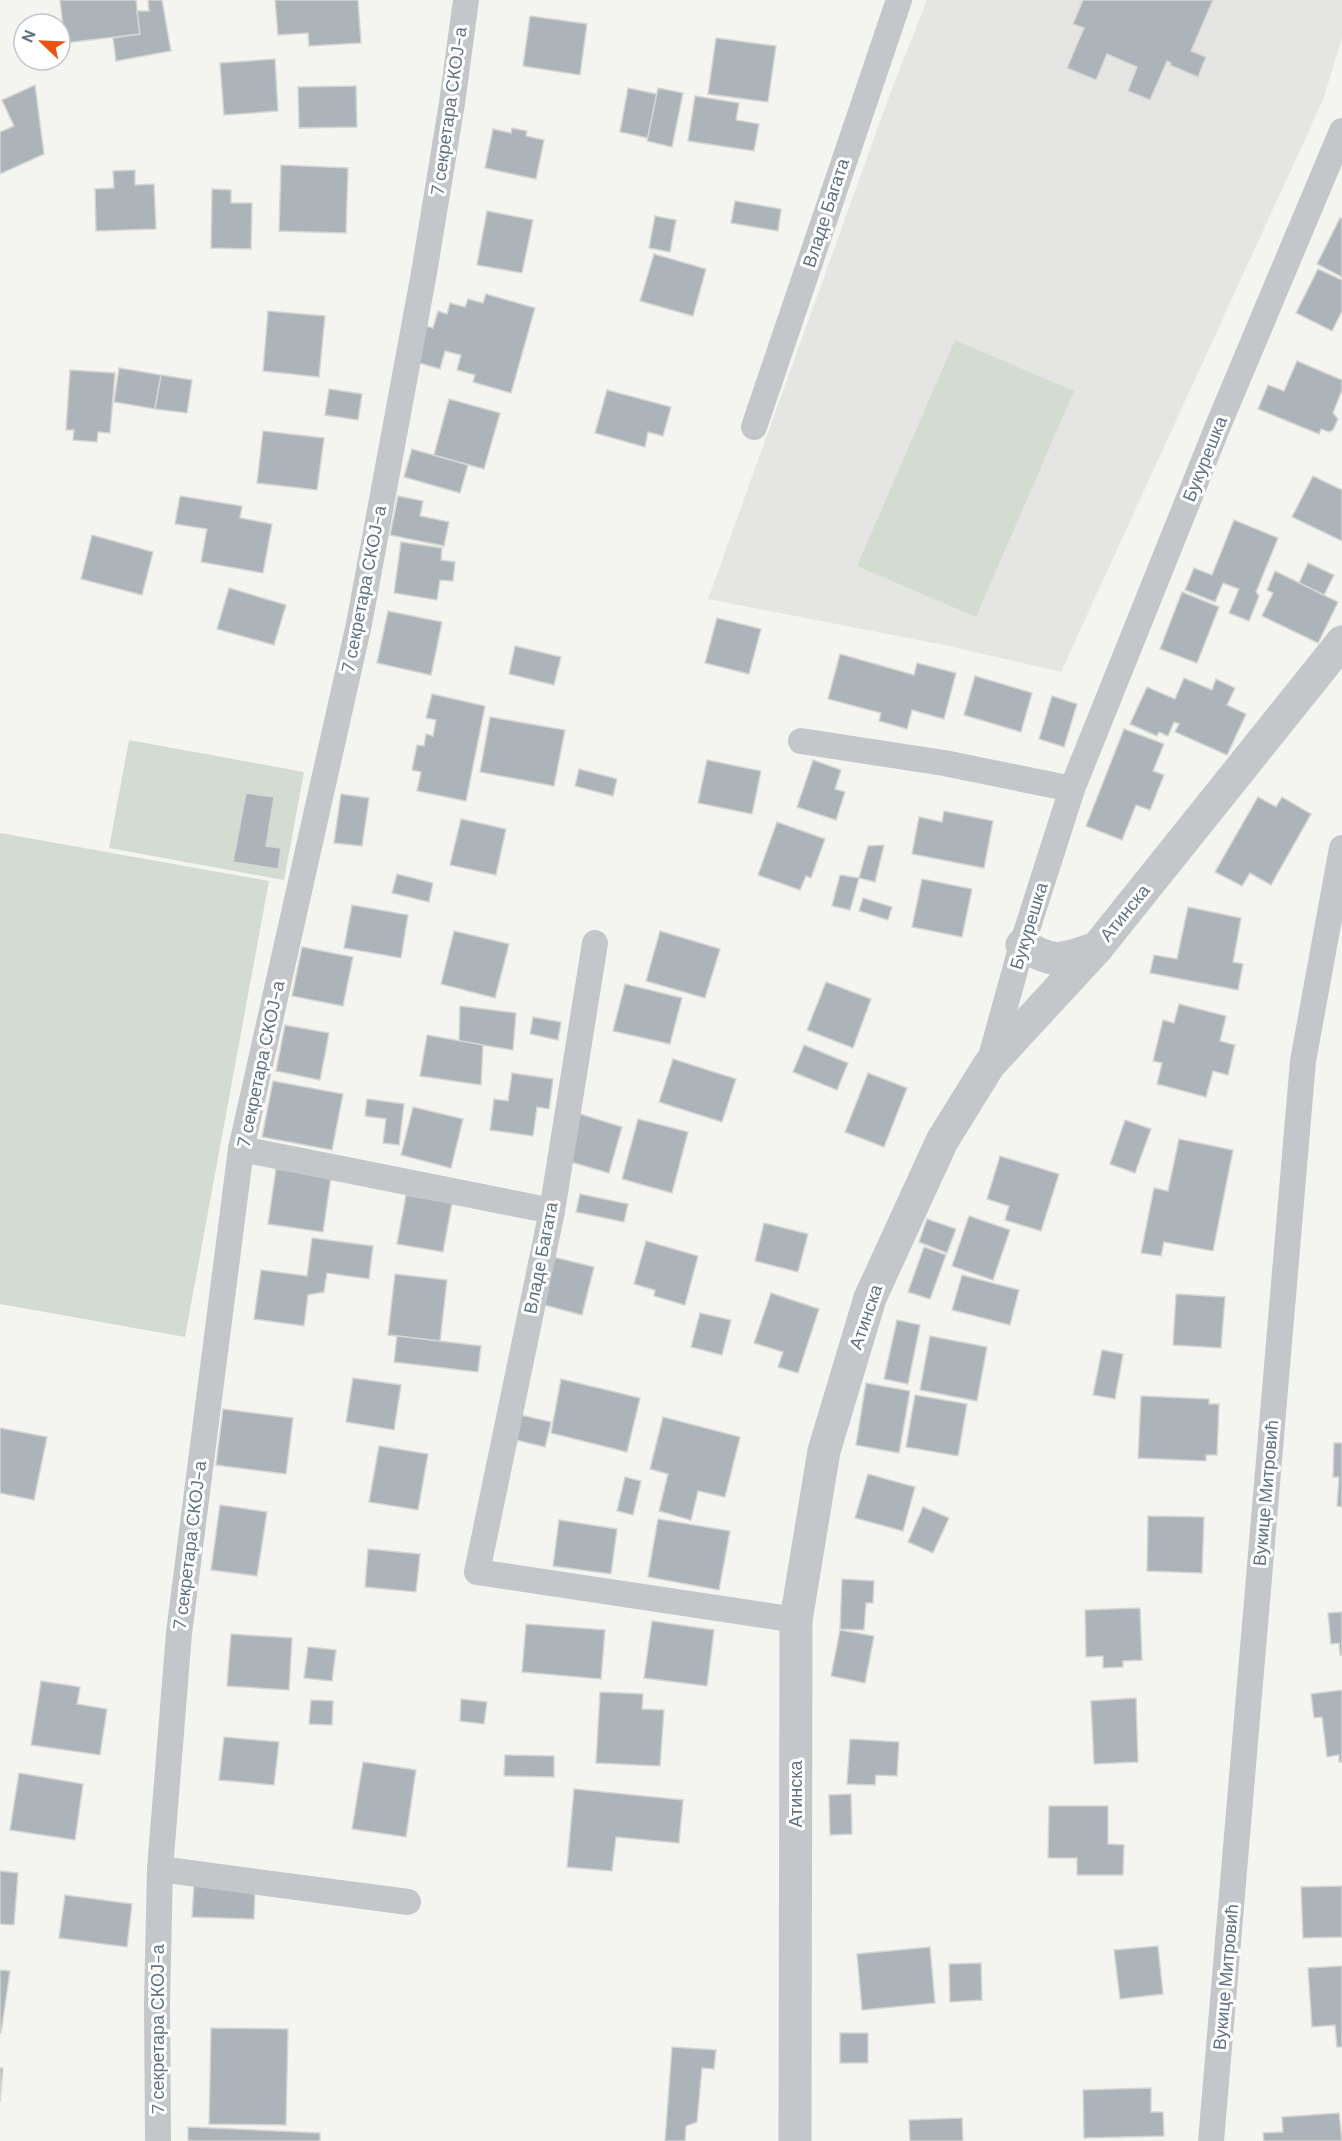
<svg xmlns="http://www.w3.org/2000/svg" width="1342" height="2141" viewBox="0 0 1342 2141" font-family="'DM Sans',sans-serif">
<rect width="100%" height="100%" fill="#f4f5f0"/>
<path fill="#e5e6e4" d="M927 0H1342V38L1323 100 1061 672 944 645 708 599 891 91Z"/>
<g fill="#d4dcd1">
<path d="M955 340 1074 391 976 617 857 566Z"/>
<path d="M129 740 304 772 284 880 109 848Z"/>
<path d="M0 833 269 881 185 1337 0 1304Z"/>
</g>
<g fill="#acb3b9" stroke="#d5d6d3" stroke-width="1.5">
<path d="M60 0H136L140 34 65 43Z"/>
<path d="M148 0H162L171 51 116 61 113 38 140 34 137 11H149Z"/>
<path d="M275 0H358L361 43 309 46 308 33 278 35Z"/>
<path d="M1083 0H1213L1191 51 1206 57 1198 77 1170 65 1171 63 1167 61 1150 100 1128 91 1137 67 1107 54 1096 80 1067 68 1084 28 1073 24Z"/>
<path d="M530 16 587 24 580 75 523 66Z"/>
<path d="M716 38 776 46 768 102 708 94Z"/>
<path d="M275 59 278 111 224 115 220 63Z"/>
<path d="M35 85 44 154 0 174V132L14 126 2 100Z"/>
<path d="M356 86 357 127 299 128 298 87Z"/>
<path d="M628 88 657 94 648 138 620 132Z"/>
<path d="M658 88 683 93 672 147 647 141Z"/>
<path d="M695 96 739 103 736 120 759 124 754 151 688 141Z"/>
<path d="M512 128 527 131 526 136 544 140 536 179 485 168 493 129 511 133Z"/>
<path d="M281 165 348 168 346 233 279 231Z"/>
<path d="M135 170V185L154 184 156 229 96 231 95 189 114 188 113 171Z"/>
<path d="M212 189 231 190V203H252L251 249 211 248Z"/>
<path d="M735 201 781 209 778 231 731 223Z"/>
<path d="M487 211 533 220 522 273 477 265Z"/>
<path d="M655 216 676 220 670 252 649 248Z"/>
<path d="M1340 218 1342 219V277L1317 264Z"/>
<path d="M654 254 706 269 693 316 640 301Z"/>
<path d="M1318 269 1342 280V311L1332 331 1296 313Z"/>
<path d="M486 294 535 308 511 393 473 382 475 375 457 370 461 355 445 351 440 369 413 361 423 325 433 328 438 311 447 314 450 303 465 307 468 299 483 303Z"/>
<path d="M268 311 325 316 319 377 263 371Z"/>
<path d="M1297 361 1342 380V390L1333 413 1338 419 1333 430 1329 432 1321 429 1319 434 1258 409 1268 385 1284 391Z"/>
<path d="M119 368 161 375 155 409 114 402Z"/>
<path d="M70 370 115 373 110 433 98 432 97 442 73 440 74 430H66Z"/>
<path d="M161 375 192 380 187 413 155 409Z"/>
<path d="M329 389 362 394 358 420 325 415Z"/>
<path d="M607 390 671 407 663 436 648 432 645 447 595 433Z"/>
<path d="M449 399 500 413 484 469 434 455Z"/>
<path d="M263 431 324 438 317 490 257 483Z"/>
<path d="M412 449 468 465 460 493 404 477Z"/>
<path d="M1313 476 1342 490V541L1292 517Z"/>
<path d="M180 496 242 506 240 518 272 524 263 573 201 562 207 529 175 524Z"/>
<path d="M398 496 423 501 420 516 449 522 444 546 390 535Z"/>
<path d="M1234 520 1278 538 1256 592 1259 596 1249 621 1229 613 1239 589 1223 583 1215 602 1185 590 1194 568 1212 575Z"/>
<path d="M92 535 153 552 142 595 81 579Z"/>
<path d="M401 542 442 548 441 560 455 562 453 581 440 580 437 600 394 593Z"/>
<path d="M1308 563 1334 575 1324 595 1299 583Z"/>
<path d="M1275 571 1338 602 1318 643 1262 616 1273 593 1267 590Z"/>
<path d="M229 588 286 605 274 645 217 629Z"/>
<path d="M1182 592 1219 607 1197 663 1160 649Z"/>
<path d="M388 611 442 622 431 675 377 663Z"/>
<path d="M717 618 761 629 749 674 705 663Z"/>
<path d="M515 646 561 657 554 685 509 674Z"/>
<path d="M840 654 914 675 917 663 956 673 944 719 912 710 907 729 879 721 881 713 828 699Z"/>
<path d="M975 676 1032 693 1021 732 964 715Z"/>
<path d="M1184 678 1212 690 1216 679 1235 688 1227 705 1246 714 1227 755 1175 732 1179 724 1174 722 1168 736 1159 732 1157 736 1130 724 1147 687 1175 699Z"/>
<path d="M432 694 485 706 466 801 417 791 421 772 412 770 417 745 424 746 426 734 433 736 436 720 426 718Z"/>
<path d="M1052 696 1077 704 1064 747 1039 739Z"/>
<path d="M490 717 565 730 554 786 480 772Z"/>
<path d="M1124 729 1164 744 1153 771 1164 775 1150 810 1136 805 1122 840 1086 826Z"/>
<path d="M707 760 761 771 752 814 698 803Z"/>
<path d="M813 760 841 770 835 789 845 792 836 820 797 807Z"/>
<path d="M579 769 617 779 613 796 575 786Z"/>
<path d="M246 793 274 797 266 846 281 848 278 869 233 862Z"/>
<path d="M341 794 369 798 362 846 334 843Z"/>
<path d="M1258 797 1276 807 1282 797 1311 814 1271 885 1250 873 1242 886 1215 872Z"/>
<path d="M944 811 993 821 984 868 912 854 919 817 942 822Z"/>
<path d="M461 819 506 829 496 875 450 865Z"/>
<path d="M777 822 825 839 811 878 806 876 800 890 758 875Z"/>
<path d="M884 845 875 882 859 878 868 846Z"/>
<path d="M397 874 433 883 429 902 392 893Z"/>
<path d="M840 875 859 878 850 910 832 906Z"/>
<path d="M922 879 972 889 962 937 912 927Z"/>
<path d="M863 898 892 907 888 920 859 911Z"/>
<path d="M352 905 408 915 401 958 344 948Z"/>
<path d="M1188 907 1241 918 1233 962 1243 964 1238 990 1150 973 1154 955 1177 959Z"/>
<path d="M454 931 509 944 495 998 441 984Z"/>
<path d="M660 931 720 949 705 998 646 981Z"/>
<path d="M302 947 353 957 343 1006 292 996Z"/>
<path d="M826 982 871 999 853 1048 807 1030Z"/>
<path d="M625 984 682 998 670 1044 613 1031Z"/>
<path d="M1179 1004 1226 1016 1220 1041 1235 1045 1228 1075 1213 1071 1206 1097 1157 1084 1162 1063 1153 1061 1163 1020 1174 1023Z"/>
<path d="M460 1006 516 1013 513 1050 459 1041Z"/>
<path d="M533 1017 561 1022 558 1040 530 1034Z"/>
<path d="M285 1025 329 1033 320 1080 276 1071Z"/>
<path d="M427 1035 483 1045 481 1085 420 1076Z"/>
<path d="M804 1045 848 1063 837 1090 793 1072Z"/>
<path d="M673 1059 736 1079 722 1122 659 1102Z"/>
<path d="M512 1073 553 1079 549 1109 537 1107 533 1136 490 1130 494 1099 508 1101Z"/>
<path d="M868 1073 907 1088 884 1147 845 1132Z"/>
<path d="M273 1081 343 1094 332 1150 262 1137Z"/>
<path d="M367 1099 404 1104 399 1145 383 1143 386 1119 365 1116Z"/>
<path d="M413 1107 463 1119 451 1168 401 1155Z"/>
<path d="M580 1114 622 1127 609 1173 567 1161Z"/>
<path d="M638 1119 688 1132 672 1193 622 1179Z"/>
<path d="M1125 1120 1151 1129 1135 1173 1110 1164Z"/>
<path d="M1179 1139 1233 1150 1213 1251 1164 1242 1161 1256 1141 1253 1154 1188 1168 1191Z"/>
<path d="M1000 1156 1059 1174 1041 1231 1005 1220 1009 1206 987 1199Z"/>
<path d="M276 1169 331 1177 323 1232 268 1224Z"/>
<path d="M580 1194 628 1204 624 1222 576 1212Z"/>
<path d="M406 1195 452 1203 443 1252 397 1244Z"/>
<path d="M969 1216 1010 1230 993 1280 952 1266Z"/>
<path d="M927 1219 956 1229 947 1253 919 1242Z"/>
<path d="M764 1223 808 1234 798 1272 755 1261Z"/>
<path d="M312 1238 373 1246 369 1279 327 1273 324 1292 308 1295 304 1326 254 1319 261 1270 307 1276Z"/>
<path d="M646 1241 698 1256 685 1305 654 1296 655 1290 634 1284Z"/>
<path d="M924 1247 946 1255 930 1299 908 1292Z"/>
<path d="M549 1256 594 1267 582 1315 537 1303Z"/>
<path d="M395 1274 447 1280 440 1341 388 1335Z"/>
<path d="M962 1275 1019 1290 1010 1325 952 1310Z"/>
<path d="M771 1293 819 1309 798 1373 778 1367 783 1352 754 1343Z"/>
<path d="M1176 1294 1225 1297 1221 1348 1173 1345Z"/>
<path d="M700 1313 731 1320 722 1355 691 1347Z"/>
<path d="M897 1320 920 1325 908 1384 884 1379Z"/>
<path d="M397 1336 481 1346 478 1372 394 1362Z"/>
<path d="M930 1336 987 1347 977 1401 920 1390Z"/>
<path d="M1102 1350 1123 1354 1115 1399 1093 1395Z"/>
<path d="M353 1378 401 1385 394 1430 346 1422Z"/>
<path d="M561 1379 640 1398 627 1452 551 1433Z"/>
<path d="M866 1383 910 1391 899 1453 856 1445Z"/>
<path d="M915 1395 967 1404 958 1456 906 1447Z"/>
<path d="M1141 1396 1209 1399V1404H1219L1217 1455H1206V1461L1138 1458Z"/>
<path d="M223 1409 293 1418 286 1474 216 1465Z"/>
<path d="M521 1415 551 1422 545 1447 516 1440Z"/>
<path d="M663 1417 740 1437 725 1497 698 1491 691 1520 659 1511 668 1474 650 1469Z"/>
<path d="M0 1428 47 1437 34 1500 0 1493Z"/>
<path d="M1334 1443H1342V1507L1337 1506 1339 1477H1333Z"/>
<path d="M379 1446 428 1454 418 1510 369 1502Z"/>
<path d="M868 1474 915 1487 903 1531 855 1518Z"/>
<path d="M625 1477 641 1481 633 1515 617 1511Z"/>
<path d="M220 1505 267 1512 257 1576 211 1570Z"/>
<path d="M923 1507 949 1518 933 1553 908 1542Z"/>
<path d="M1148 1516 1204 1517 1202 1573 1147 1571Z"/>
<path d="M658 1519 730 1531 719 1590 648 1577Z"/>
<path d="M559 1520 617 1529 611 1574 553 1566Z"/>
<path d="M368 1549 420 1554 416 1592 365 1587Z"/>
<path d="M842 1579 874 1581 873 1603H866L864 1630 840 1629Z"/>
<path d="M1140 1608 1142 1660 1123 1661V1667L1103 1668V1656L1086 1657 1085 1610Z"/>
<path d="M1342 1612V1655H1340L1339 1643 1331 1644 1328 1613Z"/>
<path d="M652 1621 714 1630 707 1686 644 1678Z"/>
<path d="M526 1624 605 1630 601 1679 522 1672Z"/>
<path d="M840 1630 874 1636 865 1683 831 1676Z"/>
<path d="M231 1634 292 1638 289 1690 227 1686Z"/>
<path d="M308 1647 336 1650 332 1681 304 1678Z"/>
<path d="M41 1681 80 1687 77 1704 107 1709 100 1755 31 1745Z"/>
<path d="M1342 1690V1762H1339V1755L1327 1757 1322 1717 1314 1718 1311 1694Z"/>
<path d="M600 1692 643 1694 642 1709 664 1710 660 1766 596 1763Z"/>
<path d="M1136 1698 1138 1762 1094 1764 1091 1701Z"/>
<path d="M461 1699 487 1702 484 1724 460 1721Z"/>
<path d="M311 1700 333 1701 332 1725 309 1724Z"/>
<path d="M224 1737 279 1742 274 1785 219 1780Z"/>
<path d="M850 1739 899 1742 897 1776 876 1775 875 1785 847 1784Z"/>
<path d="M505 1755 554 1756V1777L504 1776Z"/>
<path d="M363 1762 416 1770 406 1837 352 1829Z"/>
<path d="M19 1773 83 1784 75 1840 10 1830Z"/>
<path d="M574 1789 683 1800 679 1843 616 1837 612 1871 567 1867Z"/>
<path d="M851 1794 852 1834 830 1835 829 1795Z"/>
<path d="M1049 1806H1108V1844L1124 1845 1123 1875H1077V1858H1048Z"/>
<path d="M0 1871 18 1873 14 1925 0 1924Z"/>
<path d="M194 1885 255 1888 254 1919 192 1917Z"/>
<path d="M1342 1886V1937L1303 1938 1301 1887Z"/>
<path d="M65 1895 132 1904 127 1947 59 1938Z"/>
<path d="M1158 1946 1163 1994 1120 1999 1114 1950Z"/>
<path d="M930 1947 935 2003 862 2010 857 1954Z"/>
<path d="M981 1963 982 2000 950 2002 949 1964Z"/>
<path d="M1342 1966V2047H1337L1335 2025 1312 2027 1308 1968Z"/>
<path d="M0 1970 10 1971 1 2033H0Z"/>
<path d="M211 2028 288 2029 286 2125 209 2124Z"/>
<rect x="840" y="2033" width="28" height="30"/>
<path d="M672 2047 716 2050 714 2069 702 2068 697 2122 686 2126 685 2141H665Z"/>
<path d="M0 2068H3L0 2102Z"/>
<path d="M1151 2088V2112H1163L1164 2136 1084 2138 1083 2090Z"/>
<path d="M1339 2113 1342 2141H1264L1263 2133 1283 2132 1282 2117Z"/>
<path d="M962 2118 963 2141H910L909 2120Z"/>
<path d="M188 2127 320 2133V2141H188Z"/>
</g>
<g fill="none" stroke-linecap="round" stroke-linejoin="round">
<g stroke="#c3c7ca" stroke-width="26">
<path d="M754 427 899 0"/>
<path d="M801 741 944 763 1072 789"/>
<path d="M595 943 552 1211 477 1572 796 1620"/>
<path d="M989 1064 1022 945 1072 789 1220 421 1342 131"/>
<path d="M241 1149 552 1211"/>
<path d="M160 1869 408 1902"/>
<path d="M158 2141 157 2002 160 1869 179 1633 241 1149 359 624 424 273 452 103 466 0"/>
<path d="M1211 2141 1303 1061 1342 848"/>
</g>
<g stroke="#c3c7ca" stroke-width="33">
<path d="M1022 945C1056 965 1061 960 1097 948"/>
<path d="M795 2141 796 1620 824 1451 870 1298 942 1141 989 1065 1097 948 1342 642"/>
</g>
</g>
<g text-anchor="middle" dominant-baseline="central" stroke-width="6" stroke-linejoin="round" paint-order="stroke">
<g font-size="18" fill="#617283" stroke="#fff">
<text transform="translate(449 111) rotate(-82)">7 секретара СКОЈ-а</text>
<text transform="translate(826 213) rotate(-72)">Владе Багата</text>
<text transform="translate(1205 459) rotate(-68)">Букурешка</text>
<text transform="translate(364 589) rotate(-79)">7 секретара СКОЈ-а</text>
<text transform="translate(1125 913) rotate(-51)">Атинска</text>
<text transform="translate(1029 926) rotate(-73)">Букурешка</text>
<text transform="translate(261 1064) rotate(-78)">7 секретара СКОЈ-а</text>
<text transform="translate(541 1258) rotate(-79)">Владе Багата</text>
<text transform="translate(866 1317) rotate(-71)">Атинска</text>
<text transform="translate(1266 1493) rotate(-85)">Вукице Митровић</text>
<text transform="translate(190 1545) rotate(-83)">7 секретара СКОЈ-а</text>
<text transform="translate(796 1794) rotate(-90)">Атинска</text>
<text transform="translate(1226 1977) rotate(-85)">Вукице Митровић</text>
<text transform="translate(158 2029) rotate(-90)">7 секретара СКОЈ-а</text>
</g>
</g>
<g transform="translate(42 42) rotate(293)"><circle r="28" fill="#ffffff" stroke="#c0c7cd" stroke-width="1.5"/>
<path d="M0-4.5L10 22L0 15L-10 22Z" fill="#ee5316"/>
<text y="-9" font-size="16" font-weight="bold" text-anchor="middle" fill="#617283">N</text>
</g>
</svg>
